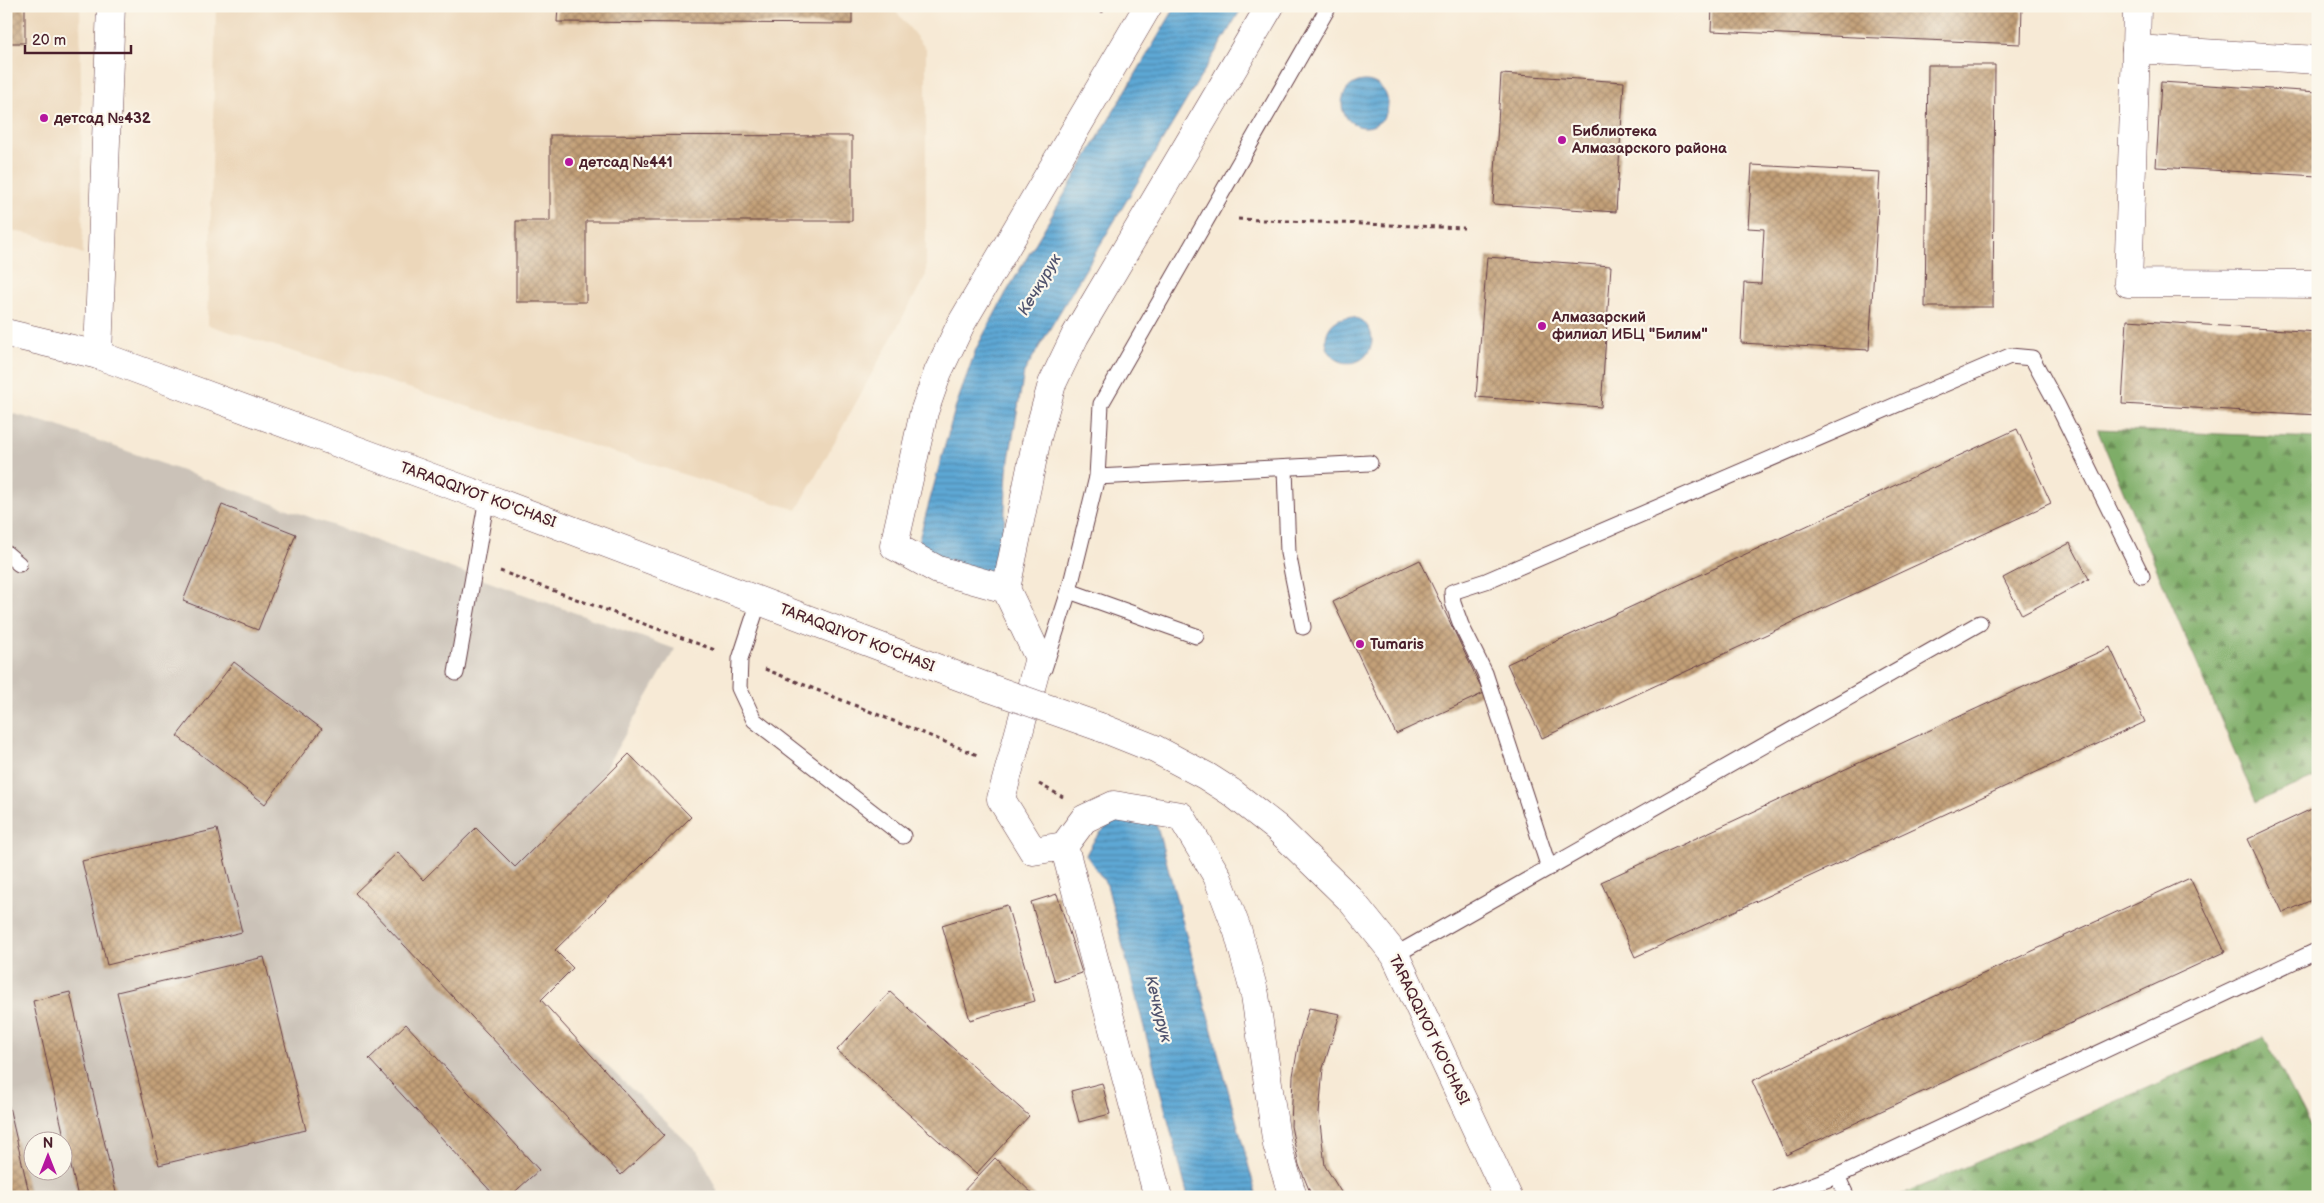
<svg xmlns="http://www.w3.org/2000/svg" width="2324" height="1203" font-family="'Balsamiq Sans',sans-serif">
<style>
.built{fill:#ecd7ba}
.industrial{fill:#cbc2b8;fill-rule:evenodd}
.forest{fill:url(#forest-firs);stroke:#646649}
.water{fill:url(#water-rules);stroke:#546380}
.building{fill:url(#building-cross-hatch)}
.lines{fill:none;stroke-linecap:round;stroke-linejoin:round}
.lane-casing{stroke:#643d45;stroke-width:17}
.street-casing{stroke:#643d45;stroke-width:29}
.path{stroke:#643d45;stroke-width:3;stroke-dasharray:4 4;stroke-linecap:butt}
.lane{stroke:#fff;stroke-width:15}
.street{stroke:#fff;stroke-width:28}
.street-bridge-casing{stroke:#643d45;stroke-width:29;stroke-linecap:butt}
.street-bridge{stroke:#fff;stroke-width:28}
.poi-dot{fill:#b5179e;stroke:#fbf7ec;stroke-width:2}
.labels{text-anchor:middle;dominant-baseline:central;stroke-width:4.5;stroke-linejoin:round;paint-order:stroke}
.poi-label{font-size:15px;font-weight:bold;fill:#4a1f2b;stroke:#fbf7ec;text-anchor:start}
.street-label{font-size:15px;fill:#4a1f2b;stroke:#fbf7ec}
.water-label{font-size:16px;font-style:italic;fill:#52556f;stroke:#fbf7ec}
</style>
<defs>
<pattern id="forest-firs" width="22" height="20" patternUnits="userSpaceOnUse" patternTransform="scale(1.25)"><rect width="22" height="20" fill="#7ead67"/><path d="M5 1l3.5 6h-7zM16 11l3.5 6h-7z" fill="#698c55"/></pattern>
<pattern id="water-rules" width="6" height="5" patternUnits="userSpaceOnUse" patternTransform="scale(1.25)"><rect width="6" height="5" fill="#5da7d4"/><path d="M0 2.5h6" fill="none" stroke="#4f87ac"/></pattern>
<pattern id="building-cross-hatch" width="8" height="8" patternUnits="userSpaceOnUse" patternTransform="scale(1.25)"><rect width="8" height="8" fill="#c3a078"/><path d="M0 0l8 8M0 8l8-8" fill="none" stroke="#a08263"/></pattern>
</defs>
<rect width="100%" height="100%" fill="#fbf7ec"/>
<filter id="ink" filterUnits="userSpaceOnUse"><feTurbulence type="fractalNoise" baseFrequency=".02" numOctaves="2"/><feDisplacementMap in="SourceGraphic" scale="10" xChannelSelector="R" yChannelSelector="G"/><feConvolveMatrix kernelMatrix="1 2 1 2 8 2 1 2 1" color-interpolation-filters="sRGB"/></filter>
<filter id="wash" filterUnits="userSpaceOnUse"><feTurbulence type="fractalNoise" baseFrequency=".0096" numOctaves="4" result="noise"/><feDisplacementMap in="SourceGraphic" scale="20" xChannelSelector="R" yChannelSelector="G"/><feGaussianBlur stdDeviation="1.12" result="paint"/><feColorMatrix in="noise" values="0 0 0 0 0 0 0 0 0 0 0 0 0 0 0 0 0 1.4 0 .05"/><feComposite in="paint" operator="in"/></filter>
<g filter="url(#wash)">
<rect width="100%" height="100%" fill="#f7ead6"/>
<!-- built -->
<g class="built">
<polygon points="6,6 80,6 83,254 35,235 6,230"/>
<polygon points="216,6 892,6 926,49 926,275 797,510 208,325"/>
</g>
<!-- industrial -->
<path class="industrial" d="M 6,412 L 55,425 L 675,649 L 494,959 L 700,1154 L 720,1197 L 6,1197 ZM 32,1140 L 62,1140 L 62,1170 L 32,1170 Z"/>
<!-- forest -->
<g class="forest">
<polygon points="2097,429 2318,438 2318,776 2256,802"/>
<polygon points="2264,1037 2318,1141 2318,1197 1896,1197"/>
</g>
<!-- water -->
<g class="water">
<polygon points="1176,6 1243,6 1024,372 1007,471 1002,566 985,578 974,582 918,543 955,409 976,349 1006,293"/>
<circle cx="1365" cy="104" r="23"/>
<circle cx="1349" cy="340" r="23"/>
<path d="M 1128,815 L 1156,823 L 1257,1197 L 1188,1197 L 1107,885 L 1086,855 C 1097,833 1105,825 1128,815 Z"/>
</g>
<g id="blocks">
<!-- building -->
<g class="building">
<rect x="6" y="6" width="19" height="37"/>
<polygon points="558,6 852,6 852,24 557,22"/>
<polygon points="1712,6 2022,6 2021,44 1711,31"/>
<polygon points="1928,65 1995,65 1993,307 1925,307"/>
<polygon points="1501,74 1624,82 1616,212 1493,204"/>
<polygon points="2161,82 2318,92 2318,176 2156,167"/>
<polygon points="550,135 852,136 852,221 586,221 586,302 516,302 516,221 550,221"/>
<polygon points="1752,165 1880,172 1869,350 1741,343 1744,283 1761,284 1764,229 1748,228"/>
<polygon points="1487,257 1611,266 1601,407 1476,397"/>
<polygon points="2127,320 2318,332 2318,415 2122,404"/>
<polygon points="2017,429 2051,503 1542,738 1507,664"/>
<polygon points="222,505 296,534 258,630 183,601"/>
<polygon points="2070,543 2089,579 2022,615 2003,578"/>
<polygon points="1420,560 1484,693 1396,734 1333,602"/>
<polygon points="2110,647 2145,722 1635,957 1601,882"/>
<polygon points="234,662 322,729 265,804 177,736"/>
<polygon points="629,754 691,817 555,950 573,968 541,1000 664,1135 621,1175 355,893 398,852 423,880 476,828 515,867"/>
<polygon points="2318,806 2318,897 2283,913 2248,839"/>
<polygon points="217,829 242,932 107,965 82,861"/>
<polygon points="2190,878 2225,952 1786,1155 1752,1081"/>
<polygon points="1057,894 1082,973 1055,982 1031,902"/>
<polygon points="1007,905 1035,1001 970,1020 942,925"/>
<polygon points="264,957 306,1130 159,1165 117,992"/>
<polygon points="70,992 117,1197 78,1197 33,1001"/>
<polygon points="890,992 1029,1116 976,1174 837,1050"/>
<polygon points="1309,1008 1340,1014 1323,1068 1319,1114 1325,1166 1344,1197 1312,1197 1299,1165 1295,1146 1291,1126 1293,1076 1299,1041"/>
<polygon points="406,1024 539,1170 509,1197 496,1197 369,1059"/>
<polygon points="1102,1083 1110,1114 1079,1122 1071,1091"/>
<polygon points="6,1098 7,1098 30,1197 6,1197"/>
<polygon points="995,1158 1036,1197 958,1197"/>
</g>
</g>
</g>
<g filter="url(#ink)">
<use href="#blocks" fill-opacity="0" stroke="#643d45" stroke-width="1"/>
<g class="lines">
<defs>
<g id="lane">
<polyline points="1285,468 1288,553 1303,627"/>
<polyline points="1097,477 1370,463"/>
<polyline points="6,553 19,564"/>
<polyline points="1069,591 1196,636"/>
<polyline points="759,601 740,659 739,688 754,720 903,836"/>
<polyline points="1044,669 1069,591 1097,477 1101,404 1329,6"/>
<polyline points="456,673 487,498"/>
<polyline points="1549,868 1485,673 1461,625 1453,603 1452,592 1486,581 2010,356 2032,358 2057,404 2142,576"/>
<polyline points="1395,955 1980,623"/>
<polyline points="1837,1176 1847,1197"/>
<polyline points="1779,1197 1837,1176 2318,950"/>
</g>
<g id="street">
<polyline points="1148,6 961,324 938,372 924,412 894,546 938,570 1006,589 1039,658 1001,799 1033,851 1064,846 1158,1197"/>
<polyline points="2136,49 2137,6"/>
<polyline points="2318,60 2136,49 2128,283 2318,284"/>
<polyline points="6,333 98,355 487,498 987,687"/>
<polyline points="98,355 111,6"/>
<polyline points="1006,589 1037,438 1052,384 1075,336 1270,6"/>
<polyline points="1100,727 1155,749 1206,776 1231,792 1277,828 1350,899 1395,955 1508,1197"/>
<polyline points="1064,846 1084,819 1114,805 1181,816 1217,876 1238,932 1255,995 1277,1145 1293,1197"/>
</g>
</defs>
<!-- lane casing -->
<use href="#lane" class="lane-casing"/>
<!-- street casing -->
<use href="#street" class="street-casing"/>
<!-- path -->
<g class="path">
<polyline points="1068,6 1107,12"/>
<polyline points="1238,219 1464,228"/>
<polyline points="500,571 715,650"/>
<polyline points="765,669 980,756"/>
<polyline points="1039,784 1063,797"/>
</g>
<!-- lane -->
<use href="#lane" class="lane"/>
<!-- street -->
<use href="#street" class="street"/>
<defs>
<polyline id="street-bridge" points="987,687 1100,727"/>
</defs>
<!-- street-bridge casing -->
<use href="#street-bridge" class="street-bridge-casing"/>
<!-- street-bridge -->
<use href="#street-bridge" class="street-bridge"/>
</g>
</g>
<!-- markers -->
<g class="poi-dot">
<circle cx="44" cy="118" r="5"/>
<circle cx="1562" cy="140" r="5"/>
<circle cx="569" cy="162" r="5"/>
<circle cx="1542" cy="326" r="5"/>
<circle cx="1360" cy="644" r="5"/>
</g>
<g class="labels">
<!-- poi labels -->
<g class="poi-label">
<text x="54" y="118">детсад №432</text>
<text x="1572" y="131">Библиотека<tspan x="1572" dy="17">Алмазарского района</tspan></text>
<text x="579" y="162">детсад №441</text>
<text x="1552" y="317">Алмазарский<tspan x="1552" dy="17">филиал ИБЦ "Билим"</tspan></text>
<text x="1370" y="644">Tumaris</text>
</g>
<!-- street labels -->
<g class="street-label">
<text transform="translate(478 495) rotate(20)">TARAQQIYOT KO'CHASI</text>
<text transform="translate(857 638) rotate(21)">TARAQQIYOT KO'CHASI</text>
<text transform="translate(1429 1030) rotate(64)">TARAQQIYOT KO'CHASI</text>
</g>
<!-- water labels -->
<g class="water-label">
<text transform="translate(1040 285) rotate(-59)">Кечкурук</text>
<text transform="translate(1158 1009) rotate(76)">Кечкурук</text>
</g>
</g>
<!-- margin -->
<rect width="2324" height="1203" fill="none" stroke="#fbf7ec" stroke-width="25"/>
<!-- north arrow -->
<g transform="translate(48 1156)"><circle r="24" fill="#fbf7ec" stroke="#b4a19f"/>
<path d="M0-4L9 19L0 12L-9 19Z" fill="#b5179e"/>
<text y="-8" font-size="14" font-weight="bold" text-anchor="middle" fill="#4a1f2b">N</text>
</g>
<!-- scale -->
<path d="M25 45v8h106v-8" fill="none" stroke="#4a1f2b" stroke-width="2.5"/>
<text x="32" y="45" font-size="15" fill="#4a1f2b" stroke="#fbf7ec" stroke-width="4" paint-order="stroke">20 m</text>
</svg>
